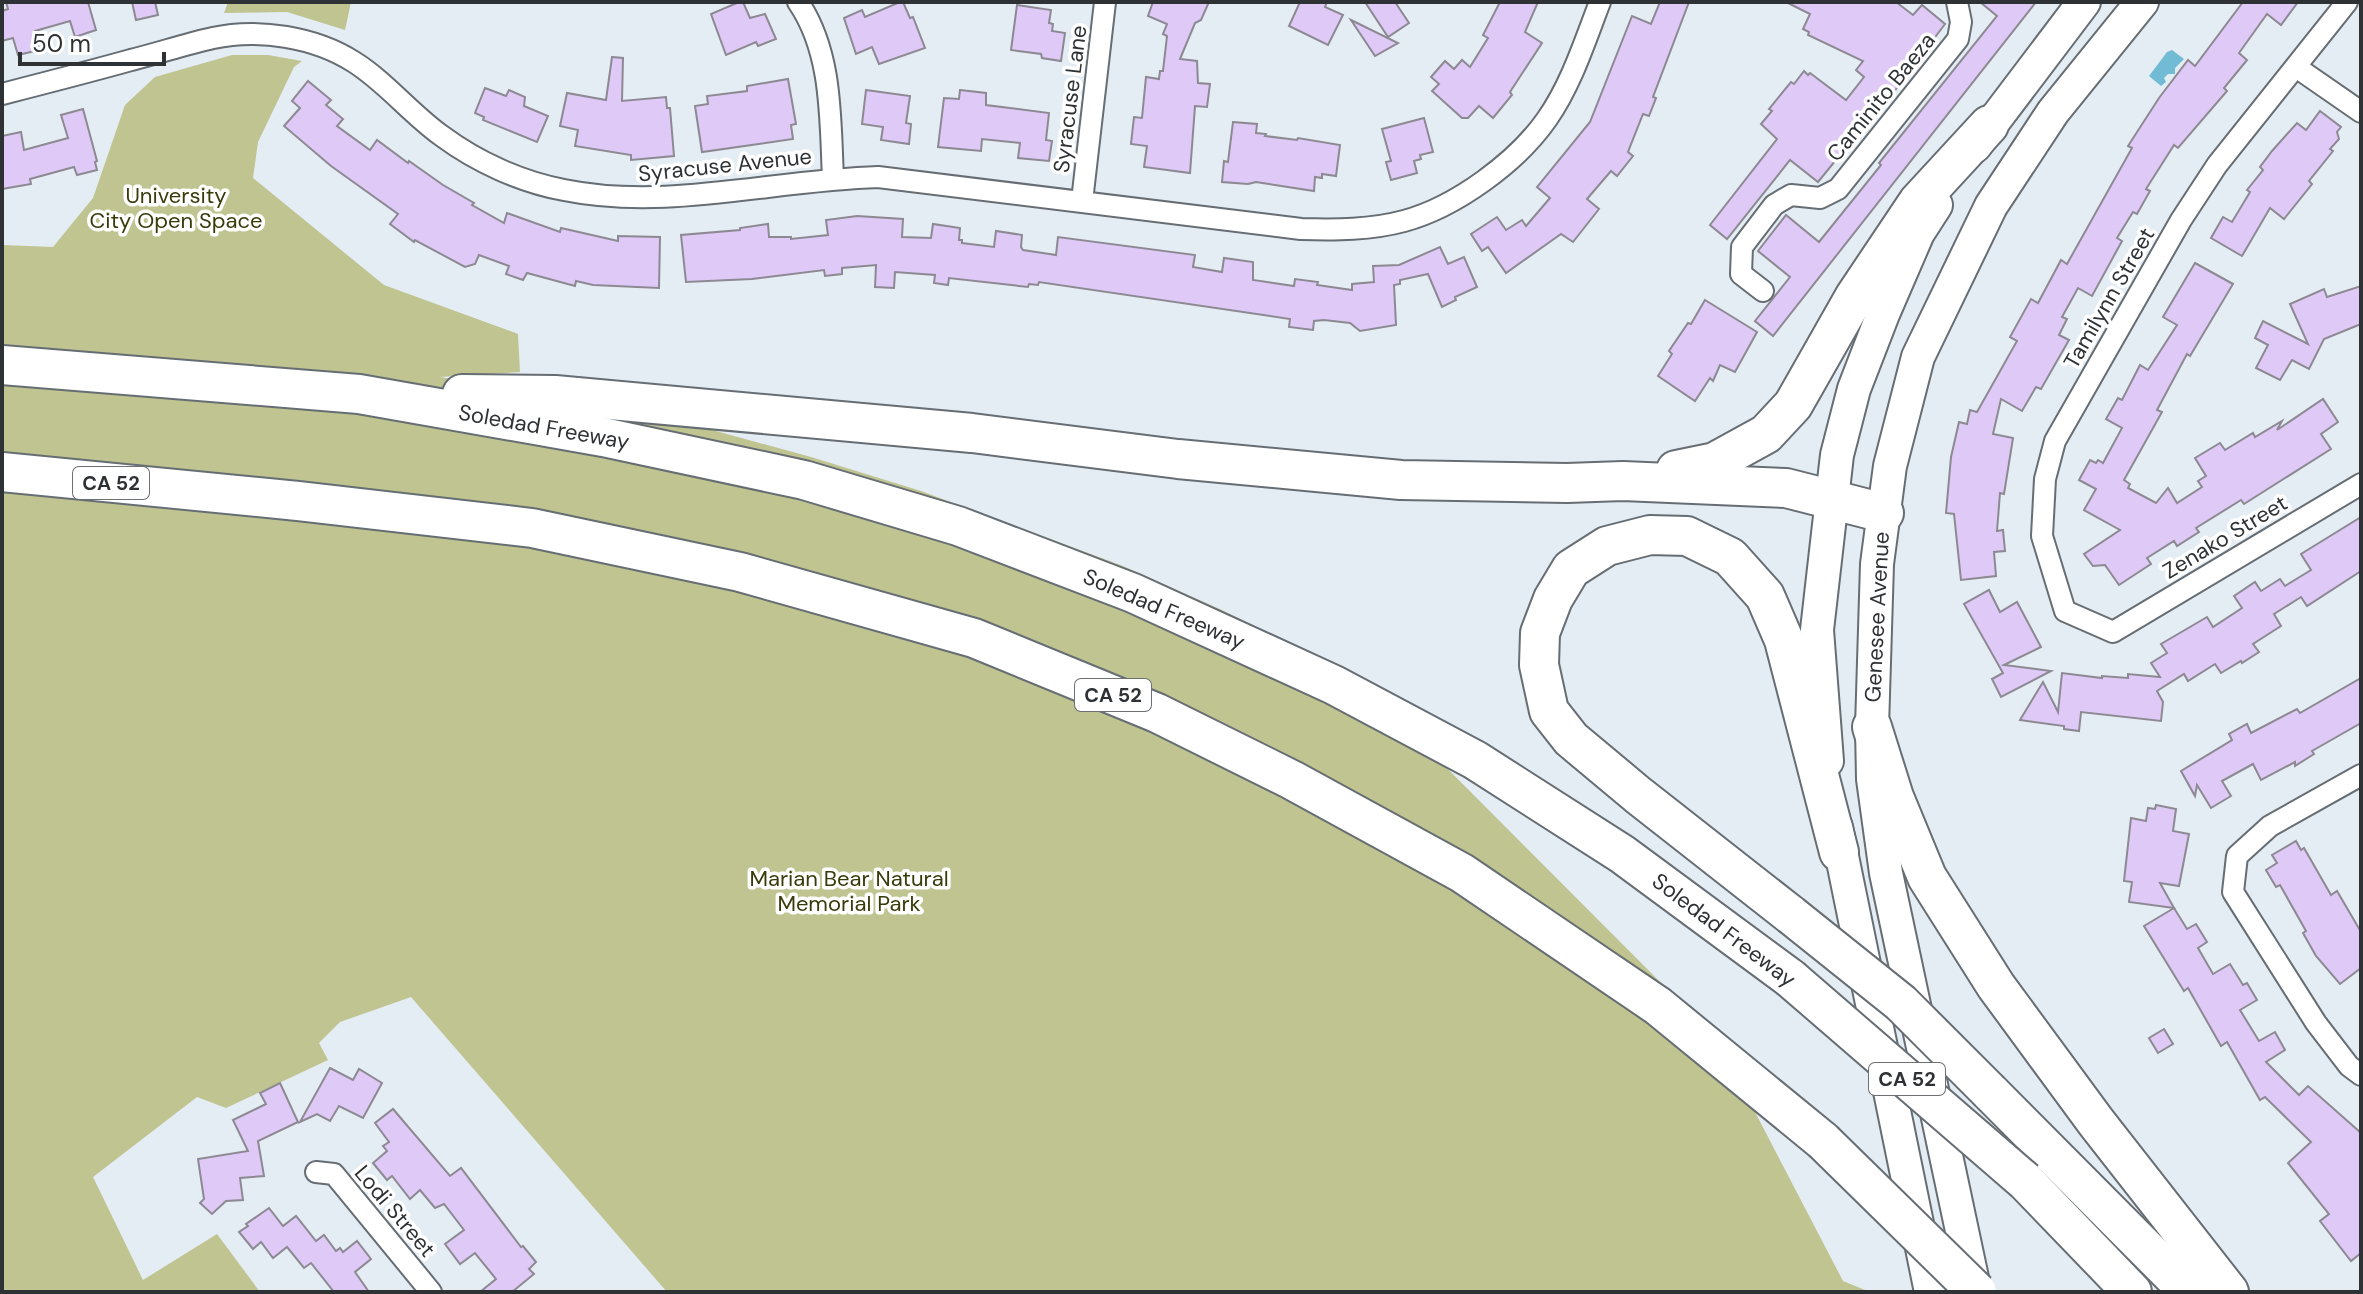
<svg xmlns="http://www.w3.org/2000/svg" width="2363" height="1294" font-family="'DM Sans',sans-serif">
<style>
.green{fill:#bfc490}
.water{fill:#72bbd5}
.building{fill:#dfcaf7;stroke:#8d8992;stroke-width:2}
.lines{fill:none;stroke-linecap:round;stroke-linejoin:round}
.minor-casing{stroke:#666d73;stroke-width:24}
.primary-casing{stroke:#666d73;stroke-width:36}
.motorway-casing{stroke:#666d73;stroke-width:42}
.minor{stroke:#fff;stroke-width:20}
.primary{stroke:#fff;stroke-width:32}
.motorway{stroke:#fff;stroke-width:38}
.motorway-bridge-casing{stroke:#666d73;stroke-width:42;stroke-linecap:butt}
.motorway-bridge{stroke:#fff;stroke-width:38}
.labels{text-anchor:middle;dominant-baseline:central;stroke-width:7;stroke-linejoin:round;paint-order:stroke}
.shield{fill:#fff;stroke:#6d7072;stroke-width:2}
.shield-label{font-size:20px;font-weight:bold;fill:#2f3235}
.street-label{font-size:22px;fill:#2f3235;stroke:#fff}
.park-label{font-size:22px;fill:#393b0b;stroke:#fff}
</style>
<rect width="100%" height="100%" fill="#e4ecf4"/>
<!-- green -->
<g class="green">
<polygon points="228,2 351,2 345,30 287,12 224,13"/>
<polygon points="232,55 268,55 302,61 294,67 258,142 253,178 384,285 518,334 520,372 440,377 597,404 705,428 811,457 921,491 1123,566 1224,611 1354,675 1717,1039 1843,1281 1870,1292 667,1292 411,997 340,1022 319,1043 328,1060 226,1108 197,1097 93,1177 143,1280 217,1234 260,1292 2,1292 2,245 53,247 93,198 125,105 155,77"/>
</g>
<!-- water -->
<polygon class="water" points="2172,50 2184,59 2175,68 2175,74 2168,74 2164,78 2166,82 2161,86 2149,76 2167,52"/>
<!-- building -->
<g class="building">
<polygon points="6,2 88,2 96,30 75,37 70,21 35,31 39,50 18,55 13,38 2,41 2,11 8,9"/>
<polygon points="132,2 155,2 158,15 136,20"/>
<polygon points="739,2 743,2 750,18 765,14 776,39 758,46 756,42 726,55 711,14"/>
<polygon points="900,2 903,2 910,18 913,17 925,48 879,64 872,47 856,54 844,18 862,10 865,17"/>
<polygon points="1153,2 1209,2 1201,20 1195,23 1180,59 1197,61 1198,83 1210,84 1207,107 1195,106 1190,173 1144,167 1147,146 1131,144 1134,117 1142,118 1146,77 1159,79 1160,71 1163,71 1167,36 1163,34 1167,24 1148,16"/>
<polygon points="1300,2 1327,2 1325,7 1343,15 1328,45 1289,26"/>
<polygon points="1365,2 1395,2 1409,23 1388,37"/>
<polygon points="1500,2 1538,2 1525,32 1542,43 1510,92 1512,95 1493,118 1479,106 1468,118 1462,118 1432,91 1439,84 1431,77 1445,61 1454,69 1462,60 1470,67 1488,38 1483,35"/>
<polygon points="1660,2 1689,2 1653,97 1656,98 1649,116 1643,114 1628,152 1633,156 1617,176 1611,171 1587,199 1599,209 1573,242 1561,234 1506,273 1488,247 1482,251 1471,234 1497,217 1506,230 1522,220 1526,226 1550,198 1537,187 1590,122 1632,16 1651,24"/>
<polygon points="1786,2 1896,2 1913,15 1922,5 1945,24 1890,97 1888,96 1818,182 1790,160 1727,239 1710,225 1777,139 1761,124 1772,111 1769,109 1791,82 1794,84 1804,71 1808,75 1810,73 1846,100 1864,77 1856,70 1863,61 1808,35 1809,32 1803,29 1810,14"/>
<polygon points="1980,2 2036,2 1773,336 1755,321 1790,277 1758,251 1786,215 1819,242 1881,165 1879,163 1997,16"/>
<polygon points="2243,2 2298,2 2281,25 2267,14 2239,53 2247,60 2224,88 2227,91 2178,148 2174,145 2146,189 2150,191 2137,214 2133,212 2117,238 2122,241 2092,296 2078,288 2062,317 2067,319 2059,335 2069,340 2041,389 2036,387 2022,411 2001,399 1993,434 2013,438 2004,494 2000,493 1997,531 2003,530 2005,551 1994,552 1996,576 1961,580 1954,514 1946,513 1951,457 1959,422 1967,424 1970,410 1977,412 2017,341 2010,337 2031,299 2038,303 2061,260 2067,264 2132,148 2128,146 2159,98 2188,60 2195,66"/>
<polygon points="1017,5 1051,10 1049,23 1053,24 1052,31 1065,33 1061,61 1042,58 1041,54 1011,50"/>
<polygon points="1351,20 1398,43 1375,56"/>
<polygon points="612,57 623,58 622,101 666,97 667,108 670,108 674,156 631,160 631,155 575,146 578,130 560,126 567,93 606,100"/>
<polygon points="788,79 796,124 791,125 793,139 702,152 695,106 708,104 707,96 747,91 747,86"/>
<polygon points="308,81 331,100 326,105 343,119 337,126 370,150 377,140 408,163 409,161 443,185 474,203 472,205 504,223 507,213 560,232 561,228 618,241 618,236 660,237 659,288 593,285 576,281 575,286 527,273 523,280 506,274 509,266 479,255 475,264 465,267 415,240 414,242 390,224 398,214 331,166 284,126 300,108 292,101"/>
<polygon points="485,88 506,96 509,90 525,97 524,106 548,116 537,142 483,120 484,117 475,113"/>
<polygon points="866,90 910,96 906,123 911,124 909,144 881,140 883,127 862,124"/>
<polygon points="960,90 986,93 986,105 1049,113 1046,140 1052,141 1049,161 1018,158 1020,143 982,139 981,151 938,147 944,98 959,99"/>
<polygon points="83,109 97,161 95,162 97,170 77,175 74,167 30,179 31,184 2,189 2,136 21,132 24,150 68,138 61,115"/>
<polygon points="2320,111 2341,127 2337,132 2339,139 2330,149 2333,151 2309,181 2312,184 2284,219 2270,208 2242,256 2211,238 2223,217 2232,222 2250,192 2247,190 2263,170 2260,167 2272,151 2297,123 2306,130"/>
<polygon points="1424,118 1433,152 1420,155 1421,159 1414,161 1417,173 1391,180 1386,162 1391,161 1382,129"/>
<polygon points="1233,122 1257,124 1256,133 1266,134 1265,136 1297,140 1298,138 1340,145 1336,176 1322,174 1322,178 1315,177 1314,191 1256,182 1248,184 1222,182 1224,161 1228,162"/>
<polygon points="857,216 903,219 902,237 931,238 933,224 960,228 959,240 962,240 962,243 994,247 996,231 1022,235 1021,247 1023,250 1056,255 1058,237 1195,255 1193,267 1222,272 1224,258 1253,262 1253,280 1294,286 1295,279 1318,282 1317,285 1352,290 1352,284 1374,282 1373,266 1399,265 1440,247 1448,264 1464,257 1477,287 1455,297 1456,300 1442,307 1428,274 1400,280 1400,284 1394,285 1396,325 1360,331 1350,323 1324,320 1314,321 1313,330 1289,327 1290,319 1039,282 1038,285 1029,284 1028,287 949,278 948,285 934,283 935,275 895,272 894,288 875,287 876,265 842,268 842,274 825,276 824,270 752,279 686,282 681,235 740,230 740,228 768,224 769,237 791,237 791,239 828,235 826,220"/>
<polygon points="2195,263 2233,284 2190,356 2187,354 2157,410 2162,412 2124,480 2130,484 2128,488 2156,503 2168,488 2177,503 2202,487 2198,481 2206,476 2195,458 2220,443 2225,450 2253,433 2255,437 2282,421 2277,430 2323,399 2338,422 2321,434 2331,449 2244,504 2241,500 2196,528 2199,532 2177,546 2174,541 2147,558 2151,564 2119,585 2105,565 2093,566 2084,554 2120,530 2084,510 2096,489 2079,480 2090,460 2096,463 2098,460 2103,463 2122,428 2106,419 2118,398 2122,400 2140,365 2148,370 2177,325 2163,317"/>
<polygon points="2361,286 2361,324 2324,339 2309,369 2292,360 2280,380 2256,368 2268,345 2255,338 2263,321 2308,344 2290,304 2324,289 2327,297"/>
<polygon points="1705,300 1757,332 1735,372 1720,365 1713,381 1710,378 1695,401 1658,376 1672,354 1669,351 1688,323 1691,324"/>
<polygon points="2361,517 2361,571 2307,606 2301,597 2274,614 2281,626 2253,644 2259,652 2242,663 2241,661 2221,673 2215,664 2188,681 2184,674 2157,691 2163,702 2161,721 2081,712 2079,731 2064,729 2064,726 2020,720 2043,682 2058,712 2062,673 2102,678 2102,676 2128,678 2128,674 2160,677 2151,663 2167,653 2161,644 2207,617 2213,627 2242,608 2234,596 2255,582 2261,591 2280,579 2285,586 2311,570 2301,554"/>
<polygon points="1989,590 2000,612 2017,602 2041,647 2004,665 2051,671 2001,697 1992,679 2003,673 1964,604"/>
<polygon points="2361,678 2361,723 2312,751 2314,754 2295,766 2295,762 2261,780 2253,764 2222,781 2231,796 2211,808 2197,785 2195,796 2181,771 2232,740 2229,734 2247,724 2251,733 2297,709 2300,713"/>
<polygon points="2156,805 2176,809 2173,831 2189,834 2179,886 2160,883 2174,908 2129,902 2132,882 2124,881 2131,818 2146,821 2148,808 2155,809"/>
<polygon points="2296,841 2301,850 2304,848 2331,895 2337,891 2361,932 2361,968 2340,984 2316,956 2303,933 2306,931 2280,885 2276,887 2266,870 2277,863 2272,855"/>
<polygon points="2174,908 2187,929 2196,924 2207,942 2198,948 2213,974 2230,964 2243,985 2247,983 2257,1000 2240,1010 2259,1041 2275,1032 2285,1050 2266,1062 2299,1095 2308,1086 2361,1133 2361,1253 2351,1261 2320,1221 2329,1214 2288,1163 2311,1142 2265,1097 2260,1100 2227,1042 2221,1046 2188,988 2184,991 2144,926"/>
<polygon points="2164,1029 2173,1044 2158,1053 2149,1038"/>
<polygon points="330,1068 353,1080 359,1069 382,1083 363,1118 339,1106 330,1121 317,1114 300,1122"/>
<polygon points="280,1083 298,1122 258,1141 264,1176 240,1178 243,1200 226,1201 212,1214 200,1203 204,1199 198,1159 248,1151 233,1120 266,1104 260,1093"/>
<polygon points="393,1109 450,1176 461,1168 521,1247 523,1246 536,1262 529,1269 534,1274 512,1292 480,1292 496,1279 475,1253 460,1264 445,1244 464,1230 444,1204 435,1208 420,1190 410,1199 392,1176 387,1180 373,1163 387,1151 383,1146 389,1142 375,1123"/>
<polygon points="269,1208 283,1226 296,1216 316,1241 324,1235 336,1251 340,1248 343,1252 357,1241 371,1259 355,1272 369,1292 334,1292 311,1263 304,1268 287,1247 273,1258 261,1242 253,1249 239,1232 248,1226 246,1224"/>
</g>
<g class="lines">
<defs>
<g id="minor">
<path d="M 798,2 C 833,53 830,120 833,178"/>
<polyline points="2347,2 2217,165 2181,220 2055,441 2045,479 2042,536 2065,611 2113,632 2361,484"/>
<polyline points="2296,67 2361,112"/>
<path d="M 2,94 C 45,83 88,72 131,60 C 159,53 186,44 213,38 C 258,28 315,37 354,62 C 386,82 411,114 442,136 C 477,162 521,182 564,190 C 667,211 773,180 878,177 L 1301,229 C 1335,230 1371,230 1404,221 C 1456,207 1517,162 1547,119 C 1571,85 1585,41 1600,2"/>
<polyline points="1082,201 1105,2"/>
<polyline points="1763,291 1741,274 1742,247 1774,205 1791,195 1820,198 1838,189 1958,39 1961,22 1957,2"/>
<polyline points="2361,775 2270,826 2237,856 2233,892 2316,1023 2349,1066 2361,1075"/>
<polyline points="316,1172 334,1174 431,1292"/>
</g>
<g id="primary">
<polyline points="1975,146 2084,2"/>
<polyline points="1827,761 1817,630 1837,455 1854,389 1883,314 1918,233 1936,205"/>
<polyline points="1836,827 1931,1292"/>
<polyline points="1975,1292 1886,873 1873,779 1872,727 1877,564 1890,466 1918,357 1991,206 2053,112 2142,2"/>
</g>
<g id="motorway">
<polyline points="2,365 359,394 603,437 804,480 958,526 1133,593 1334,685 1475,760 1622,854 1790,978"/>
<polyline points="462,394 555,395 972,433 1178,459 1401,480 1567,483 1623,481 1786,488 1884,513"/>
<polyline points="1676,470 1715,462 1766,434 1793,405 1855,296 1918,202 1989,125"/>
<polyline points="2,472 298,501 532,528 740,572 974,638 1157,713 1292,780 1462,873 1658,1006 1823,1141"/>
<polyline points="1872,727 1894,797 1927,877 1996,986 2096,1122 2229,1292"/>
<polyline points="1791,915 1638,795 1571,739 1549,711 1539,665 1540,633 1553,599 1571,569 1607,546 1650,535 1687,536 1730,557 1765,596 1784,640 1839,852"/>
<polyline points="1990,1092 2189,1292"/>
<polyline points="2025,1181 2132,1292"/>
</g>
</defs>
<!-- minor casing -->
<use href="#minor" class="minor-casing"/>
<!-- primary casing -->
<use href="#primary" class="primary-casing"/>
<!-- motorway casing -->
<use href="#motorway" class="motorway-casing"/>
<!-- minor -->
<use href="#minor" class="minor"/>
<!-- primary -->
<use href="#primary" class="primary"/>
<!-- motorway -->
<use href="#motorway" class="motorway"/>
<defs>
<g id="motorway-bridge">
<polyline points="1791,915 1901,1003 1990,1092"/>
<polyline points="1790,978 2025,1181"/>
<polyline points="1823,1141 1977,1292"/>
</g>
</defs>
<!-- motorway-bridge casing -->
<use href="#motorway-bridge" class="motorway-bridge-casing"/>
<!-- motorway-bridge -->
<use href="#motorway-bridge" class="motorway-bridge"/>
</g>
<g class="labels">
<!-- shield labels -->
<g class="shield">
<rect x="73" y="467" width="76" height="32" rx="6"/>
<rect x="1075" y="679" width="76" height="32" rx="6"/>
<rect x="1869" y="1063" width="76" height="32" rx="6"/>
</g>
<g class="shield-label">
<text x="111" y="483">CA 52</text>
<text x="1113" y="695">CA 52</text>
<text x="1907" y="1079">CA 52</text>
</g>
<!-- street labels -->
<g class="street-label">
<text transform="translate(1881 97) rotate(-51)">Caminito Baeza</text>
<text transform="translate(1070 99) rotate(-83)">Syracuse Lane</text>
<text transform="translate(725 165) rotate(-6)">Syracuse Avenue</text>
<text transform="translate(2109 298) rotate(-60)">Tamilynn Street</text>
<text transform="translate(544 427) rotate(10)">Soledad Freeway</text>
<text transform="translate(2225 537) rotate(-31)">Zenako Street</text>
<text transform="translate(1164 609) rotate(23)">Soledad Freeway</text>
<text transform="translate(1877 617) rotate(-87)">Genesee Avenue</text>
<text transform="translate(1724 930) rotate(37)">Soledad Freeway</text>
<text transform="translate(395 1211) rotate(50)">Lodi Street</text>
</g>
<!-- park labels -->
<g class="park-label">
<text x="176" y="195">University<tspan x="176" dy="25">City Open Space</tspan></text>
<text x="849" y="878">Marian Bear Natural<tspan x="849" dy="25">Memorial Park</tspan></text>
</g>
</g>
<!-- border -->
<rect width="2363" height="1294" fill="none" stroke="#2f3235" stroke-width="8"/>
<!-- scale -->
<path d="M20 52v12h144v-12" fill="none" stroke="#2f3235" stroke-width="4"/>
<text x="32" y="52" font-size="24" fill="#2f3235" stroke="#ffffff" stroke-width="6" paint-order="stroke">50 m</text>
</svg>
